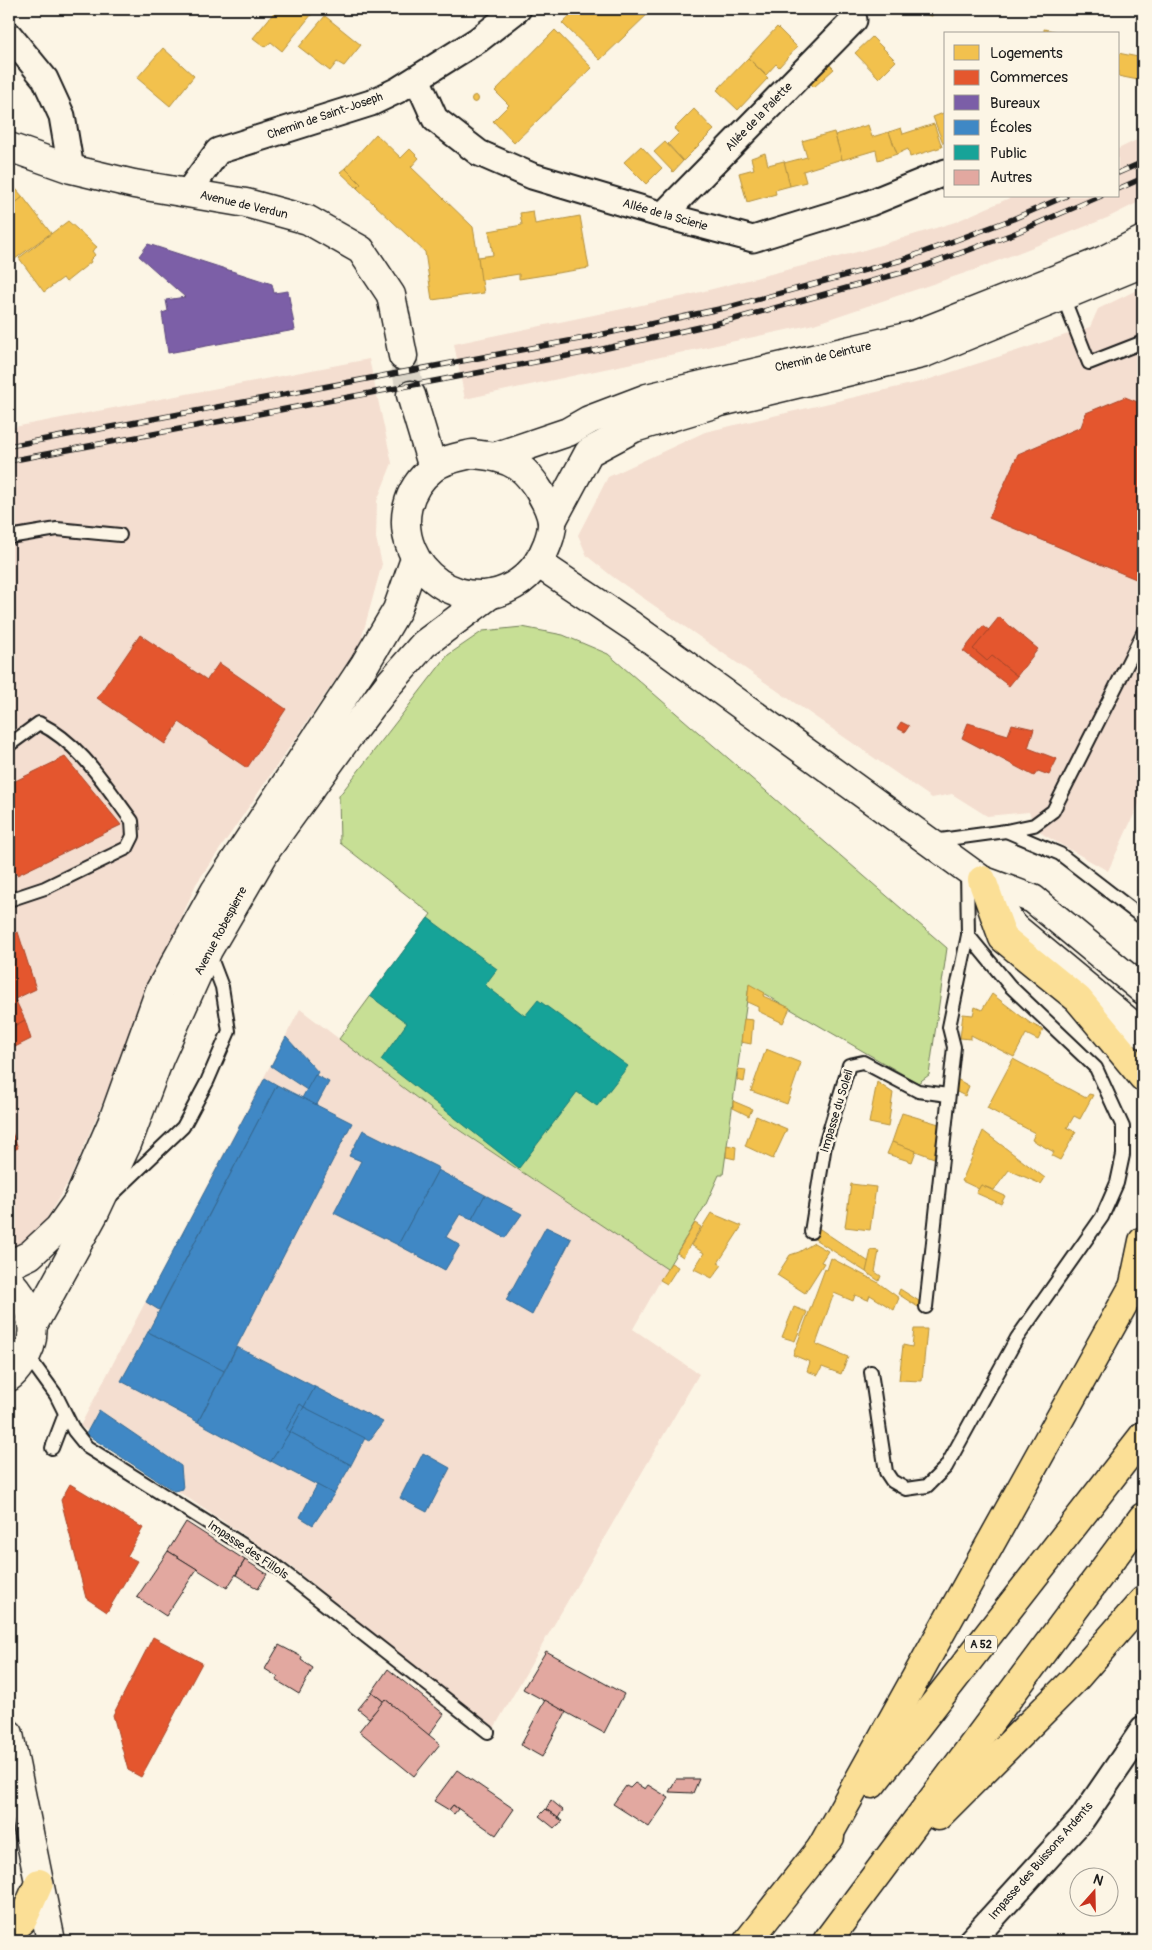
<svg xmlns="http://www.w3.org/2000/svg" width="1152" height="1950" font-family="Pangolin,sans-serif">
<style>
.built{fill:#f4ded0}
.green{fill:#c7df95;stroke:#727e58}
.homes{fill:#f2c14e;stroke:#b2903f}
.shops{fill:#e4572e;stroke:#a84529}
.offices{fill:#7b5ea7;stroke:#5e4a7d}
.schools{fill:#3f88c5;stroke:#346892}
.public{fill:#17a398;stroke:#187a73}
.building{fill:#e2a8a0;stroke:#1c1c1c}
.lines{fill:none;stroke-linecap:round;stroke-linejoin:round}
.secondary-tunnel{stroke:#dad4c7;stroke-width:28;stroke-dasharray:28 14;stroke-linecap:butt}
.service-casing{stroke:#1c1c1c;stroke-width:16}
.minor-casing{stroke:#1c1c1c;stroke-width:29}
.secondary-casing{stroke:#1c1c1c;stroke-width:31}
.motorway-casing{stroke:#1c1c1c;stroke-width:31}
.service{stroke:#fcf5e5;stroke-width:12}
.minor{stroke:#fcf5e5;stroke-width:25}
.secondary{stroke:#fcf5e5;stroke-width:28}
.motorway{stroke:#fbdf96;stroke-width:28}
.rail-casing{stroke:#1c1c1c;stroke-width:5.5}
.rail{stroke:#fcf5e5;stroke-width:4;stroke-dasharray:11;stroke-linecap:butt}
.labels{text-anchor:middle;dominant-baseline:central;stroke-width:5;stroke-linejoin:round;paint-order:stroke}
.shield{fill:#fcf5e5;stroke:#5f5d58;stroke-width:1}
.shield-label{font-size:11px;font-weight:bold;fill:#1c1c1c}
.street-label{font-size:12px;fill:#1c1c1c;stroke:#fcf5e5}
</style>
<rect width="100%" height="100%" fill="#fcf5e5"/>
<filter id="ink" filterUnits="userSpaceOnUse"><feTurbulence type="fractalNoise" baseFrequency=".02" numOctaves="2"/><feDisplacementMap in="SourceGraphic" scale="10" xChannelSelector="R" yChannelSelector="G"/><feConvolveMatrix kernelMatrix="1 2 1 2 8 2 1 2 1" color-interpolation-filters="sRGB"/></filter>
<g filter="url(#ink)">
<!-- built -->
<g class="built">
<polygon points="1143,137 1143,200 1107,218 974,270 814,324 465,399 454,344 685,296 861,251 955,222 1014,196 1118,196 1118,149"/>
<polygon points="1143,287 1143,795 1108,871 1044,835 1034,825 1029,812 987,816 952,794 932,798 613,577 587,556 578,535 608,477 705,432 924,381 1090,327 1098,309"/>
<polygon points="369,359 392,463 377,501 376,538 382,564 360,644 196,884 70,1179 40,1230 9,1253 9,428"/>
<polygon points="300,1009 458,1130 667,1269 633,1329 699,1374 493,1730 290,1566 80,1426"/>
</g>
<!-- green -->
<polygon class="green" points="522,627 563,635 608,654 947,948 929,1075 918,1083 749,985 723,1175 719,1175 706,1204 667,1269 459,1130 339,1039 431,914 340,843 339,796 448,655 483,631"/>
<!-- homes -->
<g class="homes">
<polygon points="277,9 316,9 282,51 271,42 265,47 253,38"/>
<polygon points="577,9 653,9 600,60 562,23"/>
<polygon points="907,9 934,9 932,16"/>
<polygon points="325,16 361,45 344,66 337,62 330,71 299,47"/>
<polygon points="777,27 797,47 779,67 776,64 766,75 748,58"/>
<polygon points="1044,29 1069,34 1044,34"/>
<polygon points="555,30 592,68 514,143 493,121 509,105 495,91"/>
<polygon points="872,37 896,61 879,78 855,53"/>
<polygon points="163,48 194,76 170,106 137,78"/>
<polygon points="1118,53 1143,58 1143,81 1118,76"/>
<polygon points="748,58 768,78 738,110 717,90"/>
<polygon points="825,60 834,69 814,87 806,79"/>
<circle cx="475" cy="99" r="3.5"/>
<polygon points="694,109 714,130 683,161 668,144 679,133 674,129"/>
<polygon points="946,112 946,142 943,143 933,117"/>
<polygon points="934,124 942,147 910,157 908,149 897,154 889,132 901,128 903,134"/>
<polygon points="868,125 872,137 889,132 897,154 878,160 876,150 842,160 835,135"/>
<polygon points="834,132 842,159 803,171 806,182 790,186 784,163 807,157 802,141"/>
<polygon points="376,134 401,158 410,149 419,158 411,167 473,227 484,293 432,300 425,252 357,188 361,184 345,168"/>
<polygon points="665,142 683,161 673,172 654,152"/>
<polygon points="641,146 662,168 646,184 624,162"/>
<polygon points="765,153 768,165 784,161 790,186 775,190 776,194 747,202 739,173 754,169 751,158"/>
<polygon points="345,168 361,184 357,188 340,172"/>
<polygon points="9,181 23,197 9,208"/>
<polygon points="23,197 51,233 15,259 9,250 9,208"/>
<polygon points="533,211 535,224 580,216 589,268 519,279 519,274 481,280 478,257 493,255 489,231 522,225 520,213"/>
<polygon points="68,221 97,247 92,251 95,255 90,260 91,262 66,282 63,278 44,292 19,258"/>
<polygon points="749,984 765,993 763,996 790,1008 783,1023 758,1011 758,1007 747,1002"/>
<polygon points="992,994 1030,1023 1043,1030 1038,1040 1026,1034 1014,1057 971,1035 971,1039 960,1038 963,1014 973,1015 975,1007 982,1010"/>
<polygon points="744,1019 753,1020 751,1044 741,1042"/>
<polygon points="766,1049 801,1063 787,1104 751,1091"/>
<polygon points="1013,1059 1086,1098 1089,1094 1093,1095 1080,1119 1074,1116 1067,1128 1076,1132 1060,1160 1052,1156 1054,1152 1032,1140 1035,1133 987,1108"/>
<polygon points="738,1069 746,1070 744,1082 737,1080"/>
<polygon points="955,1078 969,1086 965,1096 953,1090"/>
<polygon points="877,1082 893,1093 888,1127 869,1123"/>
<polygon points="733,1101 752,1109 749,1116 733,1108"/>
<polygon points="902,1113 939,1124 934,1158 892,1142"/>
<polygon points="756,1116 787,1129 773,1159 745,1146"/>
<polygon points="983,1131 1045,1178 1041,1184 1009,1170 994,1190 981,1185 979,1189 962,1181"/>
<polygon points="892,1142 916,1151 912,1162 887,1154"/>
<polygon points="727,1145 736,1147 735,1159 726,1157"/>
<polygon points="851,1184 876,1187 870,1230 845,1227"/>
<polygon points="981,1185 1005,1196 1001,1204 976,1193"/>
<polygon points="711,1213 742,1226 718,1263 722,1265 712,1278 694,1269 704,1253 691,1245"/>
<polygon points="695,1223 701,1227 683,1257 677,1253"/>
<polygon points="817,1227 869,1262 866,1272 813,1238"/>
<polygon points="814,1243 828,1251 821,1262 824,1263 805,1293 777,1275 790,1255 799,1252"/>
<polygon points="871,1250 879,1251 875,1272 881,1276 879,1281 866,1272"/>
<polygon points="831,1258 877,1282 899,1298 894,1310 870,1295 868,1300 855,1295 853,1301 834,1293 816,1344 848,1357 841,1374 822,1367 818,1375 807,1371 810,1362 793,1355 825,1269 827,1270"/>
<polygon points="671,1263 678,1267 667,1284 660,1280"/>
<polygon points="900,1289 919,1301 918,1307 898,1294"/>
<polygon points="794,1307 807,1312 795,1341 782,1337"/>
<polygon points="914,1329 927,1329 922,1381 899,1380 903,1345 912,1347"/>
</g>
<!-- shops -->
<g class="shops">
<polygon points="1125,397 1140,403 1143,402 1143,582 989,518 1018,454 1081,427 1086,413"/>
<polygon points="999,617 1038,649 1017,676 992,656 987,661 973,649"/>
<polygon points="983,626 989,630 973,649 987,661 992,656 1017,676 1009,686 963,651"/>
<polygon points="140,635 207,680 219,663 286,709 247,768 179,722 165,744 97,698"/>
<polygon points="901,722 909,726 905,732 897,728"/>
<polygon points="968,723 1008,735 1012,724 1034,729 1028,748 1057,759 1049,775 1038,771 1034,776 962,738"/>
<polygon points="65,757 121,825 17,875 9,865 9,784"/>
<polygon points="18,932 36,989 15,999 25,1020 9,1029 9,937"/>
<polygon points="25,1020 31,1039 15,1047 9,1029"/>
<polygon points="9,1125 18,1148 9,1152"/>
<polygon points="70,1484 143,1528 127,1556 137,1561 107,1612 86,1598 61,1500"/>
<polygon points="153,1637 202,1663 141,1777 128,1770 113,1715"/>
</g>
<!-- offices -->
<polygon class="offices" points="148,244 272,284 274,293 288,291 295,330 168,353 162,313 168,311 166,300 185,297 139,256"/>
<!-- schools -->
<g class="schools">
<polygon points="286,1037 318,1072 307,1090 271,1066"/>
<polygon points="315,1075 329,1082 316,1106 302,1098"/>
<polygon points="265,1078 277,1085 159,1310 146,1302"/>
<polygon points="277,1085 352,1123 224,1371 148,1332"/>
<polygon points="363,1130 439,1168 398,1245 334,1213 361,1161 349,1156"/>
<polygon points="438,1170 485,1195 472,1219 460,1214 446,1237 460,1245 445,1270 398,1245"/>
<polygon points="485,1195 522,1214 505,1238 472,1219"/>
<polygon points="546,1227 571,1239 532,1315 506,1300"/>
<polygon points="148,1332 224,1371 198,1422 121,1381"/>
<polygon points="237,1347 315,1387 304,1407 300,1404 286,1430 290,1432 271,1462 198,1422"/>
<polygon points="315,1387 383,1422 369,1441 304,1407"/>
<polygon points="300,1404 304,1407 290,1432 286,1430"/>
<polygon points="304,1407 365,1438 351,1465 290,1432"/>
<polygon points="99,1410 181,1466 183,1489 174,1491 86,1434"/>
<polygon points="290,1432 351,1465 334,1494 271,1461"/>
<polygon points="423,1453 450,1468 427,1512 400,1498"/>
<polygon points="317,1485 334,1494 313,1525 300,1517"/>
</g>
<!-- public -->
<polygon class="public" points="428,918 497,969 485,985 525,1016 538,1000 628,1066 597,1106 577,1092 519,1168 381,1060 407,1023 370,996"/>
<!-- building -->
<g class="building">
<polygon points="186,1522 245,1560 227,1588 168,1551"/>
<polygon points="168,1551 197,1569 166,1616 137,1597"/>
<polygon points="245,1560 267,1574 258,1589 236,1575"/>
<polygon points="279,1645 302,1657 301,1660 313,1668 299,1694 276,1680 278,1677 265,1669"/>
<polygon points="546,1651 624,1694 604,1733 523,1689"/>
<polygon points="388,1669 444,1714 428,1736 385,1699 384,1702 372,1692"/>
<polygon points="372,1692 384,1702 369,1718 358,1709"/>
<polygon points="385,1699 440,1744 414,1776 359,1731"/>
<polygon points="545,1700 566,1712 542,1757 521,1745"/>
<polygon points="457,1770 514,1809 496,1835 453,1805 449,1810 434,1801"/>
<polygon points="676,1779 699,1779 693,1793 669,1792"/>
<polygon points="635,1783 645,1789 648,1785 669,1798 649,1827 613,1804 626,1786 630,1788"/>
<polygon points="551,1800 563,1810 558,1818 546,1809"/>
<polygon points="453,1805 458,1809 454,1814 449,1810"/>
<polygon points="546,1809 558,1818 563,1821 554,1828 539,1816"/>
</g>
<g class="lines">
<!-- secondary-tunnel -->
<polyline class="secondary-tunnel" points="403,356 411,395"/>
<defs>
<g id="service">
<polyline points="1063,297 1089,363 1143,342"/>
<polyline points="9,537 57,529 120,535"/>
<path d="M 9,745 L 39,723 C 81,744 105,785 132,821 L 133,836 L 127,848 L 45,888 L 9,900"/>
<polyline points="1006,831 1060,854 1143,918"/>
<polyline points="933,841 1006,831 1034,825 1053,811 1143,633"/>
<polyline points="111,1196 183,1127 207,1082 229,1031 222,987 209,953"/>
<polyline points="811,1232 825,1145 849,1065 863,1062 918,1091 948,1095"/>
<polyline points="926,1307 954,1047 949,1027 968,935 967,871"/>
<polyline points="27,1355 56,1395 74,1431 87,1447 272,1563 488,1732"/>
<polyline points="871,1372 886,1472 892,1481 906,1489 927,1486 946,1467 1017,1338 1102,1217 1117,1183 1123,1155 1123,1127 1096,1068 1010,986 968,935"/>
<polyline points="52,1448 65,1414"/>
</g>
<g id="minor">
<polyline points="9,35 45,79 62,116 71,169"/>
<polyline points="417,79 435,119 479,153 532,176 663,215 753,239 870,203 946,172"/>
<polyline points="188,192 218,151 371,103 398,90 478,40 518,9"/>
<polyline points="663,215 854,20"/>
<polyline points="971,1941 1082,1819 1143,1730"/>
</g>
<g id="secondary">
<polyline points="9,147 71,169 134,184 246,203 308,220 361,250 391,295 403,356"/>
<polyline points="411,395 433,468"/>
<path d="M 472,454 C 489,456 504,457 519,467 C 533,477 549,504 552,521 C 553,534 544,554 537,564 C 525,581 505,594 483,595 C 415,598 377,512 433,468 C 444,459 459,457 472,454 Z"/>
<polyline points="497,456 568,432 589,420 647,398 915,335 1102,261 1143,240"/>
<polyline points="552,521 589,452 634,428 717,403 922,354 1143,263"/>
<polyline points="538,563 632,626 982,880 1033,899 1143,990"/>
<polyline points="993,895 1013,926 1143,1034"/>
<polyline points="9,1265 30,1255 59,1228 78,1201 112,1123 160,990 215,891 365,664 397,610 415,559"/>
<path d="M 9,1281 C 31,1303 42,1334 22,1362 C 18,1368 15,1373 9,1377"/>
<polyline points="33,1325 95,1212 127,1144 159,1059 208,950 267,849 348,737 388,685 424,644 491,594"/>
<polyline points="9,1734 51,1941"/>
</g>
<g id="motorway">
<polyline points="982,880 1003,938 1078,999 1143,1077"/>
<polyline points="1134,1284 1143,1241"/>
<polyline points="872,1784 1143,1436"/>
<polyline points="938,1816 1075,1679 1143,1601"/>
<polyline points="819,1852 1143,1269"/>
<polyline points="9,1931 23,1919 39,1883"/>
<polyline points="748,1941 830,1837"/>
<polyline points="827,1941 1143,1517"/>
</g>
</defs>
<!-- service casing -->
<use href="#service" class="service-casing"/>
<!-- minor casing -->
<use href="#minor" class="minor-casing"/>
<!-- secondary casing -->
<use href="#secondary" class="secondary-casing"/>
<!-- motorway casing -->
<use href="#motorway" class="motorway-casing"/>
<!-- service -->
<use href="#service" class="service"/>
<!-- minor -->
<use href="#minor" class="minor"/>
<!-- secondary -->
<use href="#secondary" class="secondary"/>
<!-- motorway -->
<use href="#motorway" class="motorway"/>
<defs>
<g id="rail">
<polyline points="1118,173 1143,162"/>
<polyline points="1118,189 1143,178"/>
<polyline points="9,446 590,337 733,306 902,260 1013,219 1066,196"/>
<polyline points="9,461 594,351 731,320 919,268 1013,234 1101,196"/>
</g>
</defs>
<!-- rail casing -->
<use href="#rail" class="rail-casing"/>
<!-- rail -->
<use href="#rail" class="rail"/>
</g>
</g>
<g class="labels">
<!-- shield labels -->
<rect class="shield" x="965" y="1635.5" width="32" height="17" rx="4"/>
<g class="shield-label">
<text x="981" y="1644">A 52</text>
</g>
<!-- street labels -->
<g class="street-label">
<text transform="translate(325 116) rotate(-19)">Chemin de Saint-Joseph</text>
<text transform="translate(759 117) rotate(-46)">Allée de la Palette</text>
<text transform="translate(244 205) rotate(13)">Avenue de Verdun</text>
<text transform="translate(665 215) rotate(16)">Allée de la Scierie</text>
<text transform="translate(823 357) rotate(-13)">Chemin de Ceinture</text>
<text transform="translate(221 931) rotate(-62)">Avenue Robespierre</text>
<text transform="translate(837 1111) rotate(-73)">Impasse du Soleil</text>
<text transform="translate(248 1550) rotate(34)">Impasse des Fillols</text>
<text transform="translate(1041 1861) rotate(-49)">Impasse des Buissons Ardents</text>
</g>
</g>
<!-- margin -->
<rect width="1152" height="1950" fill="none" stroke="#fcf5e5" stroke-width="30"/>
<rect x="15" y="15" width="1122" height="1920" fill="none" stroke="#1c1c1c" stroke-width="2" filter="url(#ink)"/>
<!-- legend -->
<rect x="944" y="32" width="175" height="165" fill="#fcf5e5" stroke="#a29e95"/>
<rect x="954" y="45" width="25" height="15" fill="#f2c14e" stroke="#a29e95"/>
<text x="990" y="58" font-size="15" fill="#1c1c1c">Logements</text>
<rect x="954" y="70" width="25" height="15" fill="#e4572e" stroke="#a29e95"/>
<text x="990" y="82" font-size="15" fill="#1c1c1c">Commerces</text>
<rect x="954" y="95" width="25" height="15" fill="#7b5ea7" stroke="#a29e95"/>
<text x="990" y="108" font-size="15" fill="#1c1c1c">Bureaux</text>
<rect x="954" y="120" width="25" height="15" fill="#3f88c5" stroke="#a29e95"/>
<text x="990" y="132" font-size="15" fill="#1c1c1c">Écoles</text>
<rect x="954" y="145" width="25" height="15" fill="#17a398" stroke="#a29e95"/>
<text x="990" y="158" font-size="15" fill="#1c1c1c">Public</text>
<rect x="954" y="170" width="25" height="15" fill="#e2a8a0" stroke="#a29e95"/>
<text x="990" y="182" font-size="15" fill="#1c1c1c">Autres</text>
<!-- north arrow -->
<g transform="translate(1094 1892) rotate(20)"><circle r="24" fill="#fcf5e5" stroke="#a29e95"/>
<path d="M0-4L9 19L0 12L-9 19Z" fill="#c8321e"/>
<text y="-8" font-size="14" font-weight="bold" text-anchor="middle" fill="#1c1c1c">N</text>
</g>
</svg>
